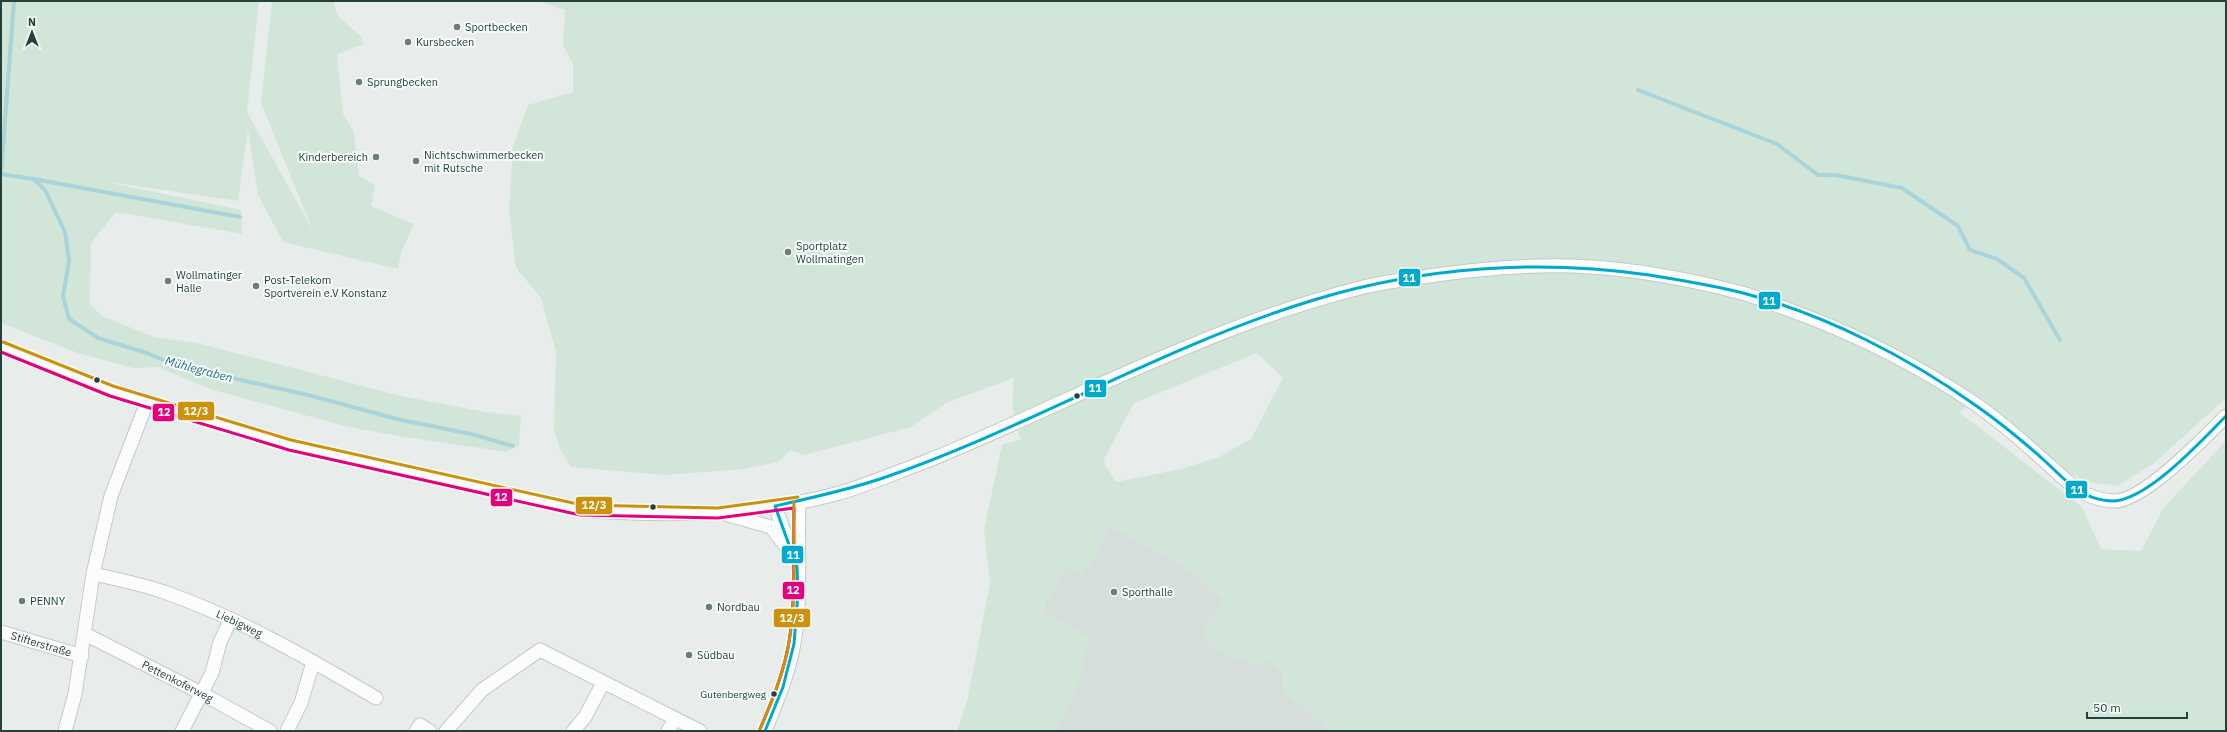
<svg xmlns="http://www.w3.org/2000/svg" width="2227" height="732" font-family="'IBM Plex Sans',sans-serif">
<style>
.built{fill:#d6dedb}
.green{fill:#d1e6d8;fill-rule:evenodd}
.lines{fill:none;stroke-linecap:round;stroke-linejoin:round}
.stream{stroke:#a9d4db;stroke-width:4}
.minor-casing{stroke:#c5cac8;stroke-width:15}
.minor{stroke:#fcfcfc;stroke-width:13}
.bus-1-casing{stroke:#f7fbf9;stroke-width:6}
.bus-2-casing{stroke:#f7fbf9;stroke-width:6}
.bus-3-casing{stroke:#f7fbf9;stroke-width:6}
.bus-1{stroke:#00a9ce;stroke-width:3}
.bus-2{stroke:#e5007d;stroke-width:3}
.bus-3{stroke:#cd920c;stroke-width:3}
.poi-dot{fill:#697e78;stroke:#f7fbf9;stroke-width:1.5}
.bus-dot{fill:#24423a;stroke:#f7fbf9;stroke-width:1.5}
.labels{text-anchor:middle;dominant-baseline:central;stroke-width:4;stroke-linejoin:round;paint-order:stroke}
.bus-label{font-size:10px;fill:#24423a;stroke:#f7fbf9;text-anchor:end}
.poi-label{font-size:11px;fill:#24423a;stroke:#f7fbf9;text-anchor:start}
.street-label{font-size:11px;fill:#24423a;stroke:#f7fbf9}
.water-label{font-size:12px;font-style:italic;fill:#1c6f80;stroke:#f7fbf9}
.line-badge{stroke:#f7fbf9;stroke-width:1.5}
.badge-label{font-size:11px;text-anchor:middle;font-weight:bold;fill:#fff}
</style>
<rect width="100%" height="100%" fill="#e8edeb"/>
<!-- built -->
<polygon class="built" points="1111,526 1191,571 1225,601 1204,628 1268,660 1283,674 1284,692 1304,707 1328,729 1327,731 1056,731 1058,727 1041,610 1066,566 1083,575"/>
<!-- green -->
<g class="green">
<polygon points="1,1 259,1 247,112 313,231 261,103 272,1 333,1 338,16 361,36 364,44 337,54 343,114 354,132 359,176 375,185 371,206 414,224 401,253 398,269 283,242 258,195 248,129 238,201 102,181 241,210 242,234 116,212 91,243 90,304 102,316 154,337 197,343 401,396 486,412 521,416 519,445 507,452 404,437 348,427 210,389 158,367 133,368 78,353 1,323"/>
<path d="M 539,1 L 2226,1 L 2226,398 L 2153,464 L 2117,486 L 2095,483 L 2071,475 L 1982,399 L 1959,412 L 2082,507 L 2101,549 L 2141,551 L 2164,507 L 2226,441 L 2226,731 L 1327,731 L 1328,729 L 1304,707 L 1284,692 L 1283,674 L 1268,660 L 1257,665 L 1226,656 L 1207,643 L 1204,628 L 1225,601 L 1191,571 L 1111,526 L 1083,575 L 1066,566 L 1041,609 L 1090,638 L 1073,700 L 1056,731 L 957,731 L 967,701 L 990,584 L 984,529 L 1002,445 L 1021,439 C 1012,418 1011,400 1014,378 L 948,402 L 911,427 L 804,455 L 790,450 L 778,462 L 743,469 L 666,475 L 571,467 L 560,449 L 554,430 L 556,352 L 541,298 L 516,268 L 509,210 L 513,146 L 528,105 L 573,92 L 573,64 L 563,45 L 565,10 ZM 1257,353 L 1283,378 L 1251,439 L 1219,457 L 1181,469 L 1116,482 L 1103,461 L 1134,403 Z"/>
</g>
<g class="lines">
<!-- stream -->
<g class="stream">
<polyline points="1638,90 1777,144 1818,175 1836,175 1902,188 1958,226 1970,250 1997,259 2024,278 2060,340"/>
<polyline points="1,174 34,179 45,190 65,232 69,261 63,296 69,319 98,338 147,353 175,365 312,396 397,419 471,434 513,446"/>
<polyline points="1,174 14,1"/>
<polyline points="34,179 240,217"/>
</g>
<defs>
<g id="minor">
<path d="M 1,347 L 111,391 L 290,445 L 581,510 C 666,517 754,516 836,494 C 868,485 897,472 927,461 C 1014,426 1098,383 1185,348 C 1242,324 1300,303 1360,288 C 1378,283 1397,281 1415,278 C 1473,269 1533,263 1591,267 C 1639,270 1696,281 1742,293 C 1757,297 1772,304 1787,309 C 1853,333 1916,364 1974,403 C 2011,429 2044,461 2078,491 C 2089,496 2102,501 2114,501 C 2143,502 2205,437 2226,416"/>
<polyline points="775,506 788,543"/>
<polyline points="728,515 771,527 794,557"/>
<path id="s1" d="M 93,574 C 117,579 141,584 164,592 C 239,618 308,658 376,698"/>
<path id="s2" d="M 1,632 L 82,656"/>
<path id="s3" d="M 85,634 L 201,693 L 270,731"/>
<polyline points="65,731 75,694 93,574 111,496 147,402"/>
<polyline points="182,731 212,673 220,642 231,619"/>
<polyline points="287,731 301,703 313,662"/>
<polyline points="416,731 420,725 430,731"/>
<polyline points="446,731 482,690 540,650 700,731"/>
<polyline points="573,731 585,717 603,683"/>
<polyline points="668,731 675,719"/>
<path d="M 765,731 C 776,703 789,674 794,643 C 802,597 797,549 799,502"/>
</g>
</defs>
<!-- minor casing -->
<use href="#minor" class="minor-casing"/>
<!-- minor -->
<use href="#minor" class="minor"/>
<defs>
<path id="bus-1" d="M 765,731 L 783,687 L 794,644 L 798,593 L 797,567 L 775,506 C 811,498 848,490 883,478 C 1031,427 1167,344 1317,299 C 1424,267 1538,259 1649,275 C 1680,280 1712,285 1743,293 C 1826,315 1908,357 1978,407 C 2002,424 2025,443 2046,462 C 2056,471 2065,481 2076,489 C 2085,496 2101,501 2113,501 C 2148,500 2202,440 2226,416"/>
<path id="bus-2" d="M 1,352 L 110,396 L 289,450 L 580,515 L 718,518 L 794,508 C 793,553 796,598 789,642 C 784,672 772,701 760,729"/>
<g id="bus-3">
<polyline points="3,342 113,386 291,440 582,505 718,508 798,497"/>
<path d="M 760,729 C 772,701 784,673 789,642 C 797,596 793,549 794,502"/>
</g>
</defs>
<!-- bus-1 casing -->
<use href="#bus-1" class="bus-1-casing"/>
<!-- bus-2 casing -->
<use href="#bus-2" class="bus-2-casing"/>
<!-- bus-3 casing -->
<use href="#bus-3" class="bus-3-casing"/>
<!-- bus-1 -->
<use href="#bus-1" class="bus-1"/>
<!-- bus-2 -->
<use href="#bus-2" class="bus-2"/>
<!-- bus-3 -->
<use href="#bus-3" class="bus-3"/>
</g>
<!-- markers -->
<g class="poi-dot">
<circle cx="457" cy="27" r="4"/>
<circle cx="408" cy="42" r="4"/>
<circle cx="359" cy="82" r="4"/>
<circle cx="376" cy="157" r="4"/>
<circle cx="416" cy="161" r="4"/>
<circle cx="788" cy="252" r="4"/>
<circle cx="168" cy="281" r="4"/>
<circle cx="256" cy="286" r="4"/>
<circle cx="1114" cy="592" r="4"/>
<circle cx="22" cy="601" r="4"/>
<circle cx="709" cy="607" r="4"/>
<circle cx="689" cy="655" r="4"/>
</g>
<g class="bus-dot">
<circle cx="97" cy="380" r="3.5"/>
<circle cx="1077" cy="396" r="3.5"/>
<circle cx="653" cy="507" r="3.5"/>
<circle cx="774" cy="694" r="3.5"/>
</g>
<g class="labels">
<!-- bus labels -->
<g class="bus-label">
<text x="766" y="694">Gutenbergweg</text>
</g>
<!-- poi labels -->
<g class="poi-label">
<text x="465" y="27">Sportbecken</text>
<text x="416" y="42">Kursbecken</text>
<text x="367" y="82">Sprungbecken</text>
<text x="424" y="155">Nichtschwimmerbecken<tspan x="424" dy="13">mit Rutsche</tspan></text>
<text x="368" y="157" text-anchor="end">Kinderbereich</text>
<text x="796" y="246">Sportplatz<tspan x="796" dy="13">Wollmatingen</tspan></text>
<text x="176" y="275">Wollmatinger<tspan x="176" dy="13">Halle</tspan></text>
<text x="264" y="280">Post-Telekom<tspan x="264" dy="13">Sportverein e.V Konstanz</tspan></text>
<text x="1122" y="592">Sporthalle</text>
<text x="30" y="601">PENNY</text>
<text x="717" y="607">Nordbau</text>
<text x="697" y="655">Südbau</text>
</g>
<!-- street labels -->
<g class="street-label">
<text stroke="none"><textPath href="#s1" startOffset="155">Liebigweg</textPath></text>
<text stroke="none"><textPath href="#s2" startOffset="42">Stifterstraße</textPath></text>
<text stroke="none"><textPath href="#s3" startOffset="104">Pettenkoferweg</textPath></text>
</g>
<!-- water labels -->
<g class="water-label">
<text transform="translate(199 369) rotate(15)">Mühlegraben</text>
</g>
</g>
<g class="line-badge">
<rect x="1398" y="268" width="23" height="19" rx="4" fill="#00a9ce"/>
<rect x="1758" y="291" width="23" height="19" rx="4" fill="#00a9ce"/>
<rect x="1084" y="379" width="23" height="19" rx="4" fill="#00a9ce"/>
<rect x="177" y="401" width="38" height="20" rx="4" fill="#cd920c"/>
<rect x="152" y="403" width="23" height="19" rx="4" fill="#e5007d"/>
<rect x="2065" y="480" width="23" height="19" rx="4" fill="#00a9ce"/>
<rect x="490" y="488" width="23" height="19" rx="4" fill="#e5007d"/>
<rect x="575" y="496" width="38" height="19" rx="4" fill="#cd920c"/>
<rect x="781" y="545" width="23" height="19" rx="4" fill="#00a9ce"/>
<rect x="782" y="581" width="23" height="19" rx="4" fill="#e5007d"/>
<rect x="773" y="608" width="38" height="20" rx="4" fill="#cd920c"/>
</g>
<g class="badge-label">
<text x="1409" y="282">11</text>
<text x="1769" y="305">11</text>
<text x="1095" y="392">11</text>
<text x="196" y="415">12/3</text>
<text x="164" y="416">12</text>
<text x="2077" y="494">11</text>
<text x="501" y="501">12</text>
<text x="594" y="509">12/3</text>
<text x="793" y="559">11</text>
<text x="793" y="594">12</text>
<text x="792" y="622">12/3</text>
</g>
<!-- border -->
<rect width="2227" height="732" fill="none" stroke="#24423a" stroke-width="4"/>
<!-- north arrow -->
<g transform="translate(32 32)" stroke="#f7fbf9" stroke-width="3" paint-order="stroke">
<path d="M0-3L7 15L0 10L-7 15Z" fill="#24423a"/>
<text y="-6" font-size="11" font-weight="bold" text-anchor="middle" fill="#24423a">N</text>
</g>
<!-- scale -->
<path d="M2087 712v6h100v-6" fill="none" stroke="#24423a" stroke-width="2"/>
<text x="2093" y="712" font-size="12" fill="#24423a" stroke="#f7fbf9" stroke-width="3" paint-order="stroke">50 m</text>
</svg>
